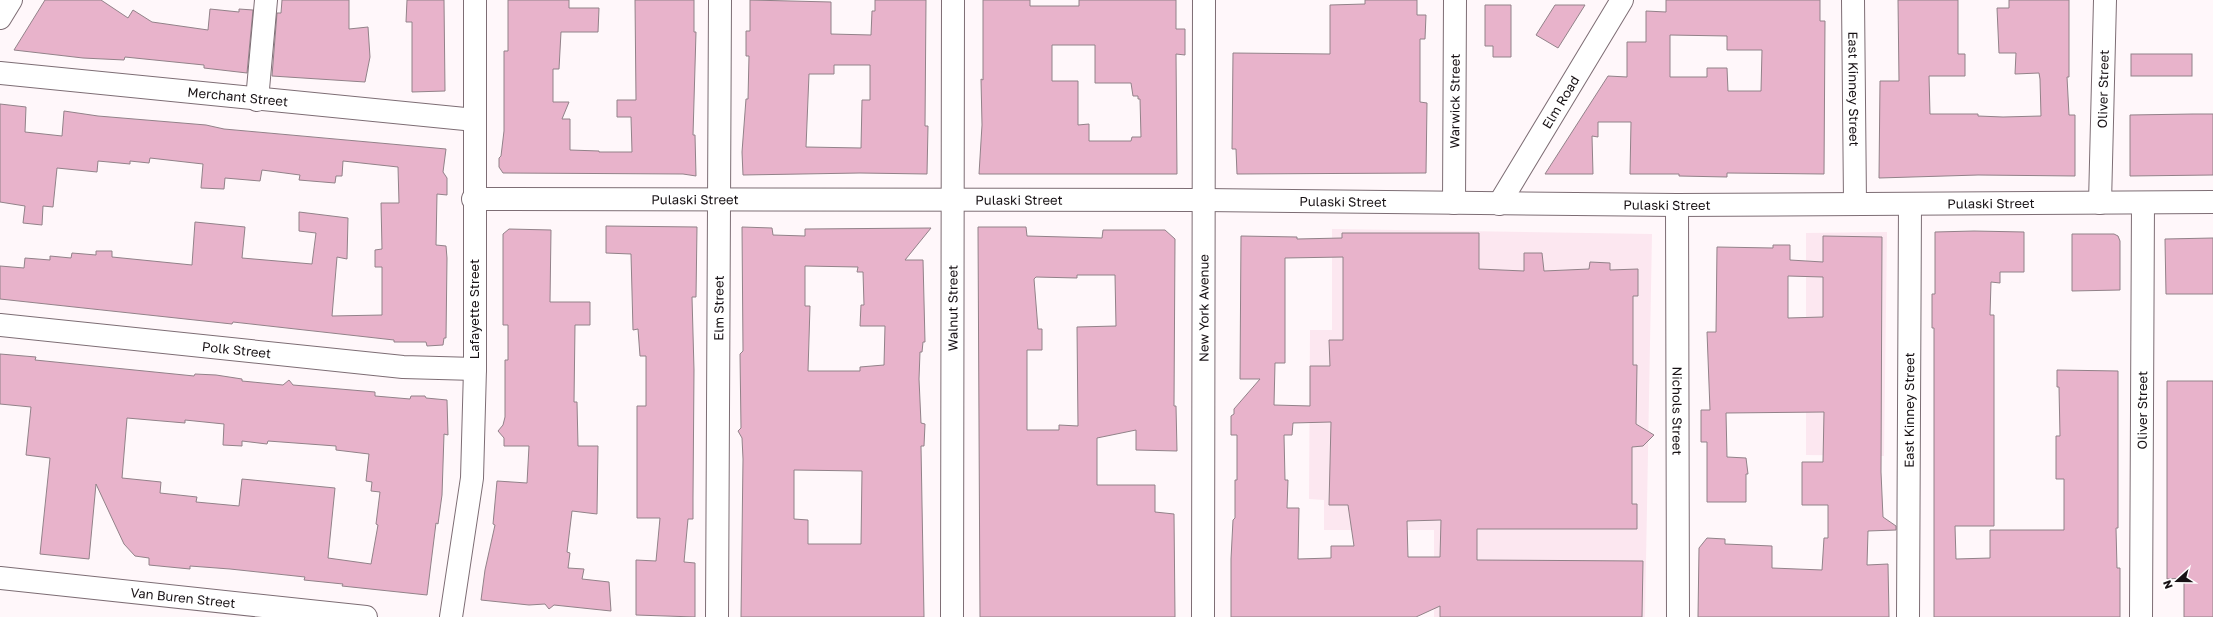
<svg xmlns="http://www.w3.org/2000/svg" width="2213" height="617" font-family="'Golos Text',sans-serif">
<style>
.built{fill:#fce7f0}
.building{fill:#e8b3cb;stroke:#928289;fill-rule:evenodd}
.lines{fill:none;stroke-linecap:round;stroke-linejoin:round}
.minor-casing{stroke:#7d6d74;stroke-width:24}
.major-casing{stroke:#7d6d74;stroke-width:24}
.minor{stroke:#fff;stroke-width:22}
.major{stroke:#fff;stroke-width:22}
.labels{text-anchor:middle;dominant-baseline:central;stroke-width:4;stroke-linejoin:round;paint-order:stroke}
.street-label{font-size:13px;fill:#181215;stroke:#fff}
</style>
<rect width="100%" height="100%" fill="#fff7fa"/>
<!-- built -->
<g class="built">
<polygon points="1332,229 1652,234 1645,617 1434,617 1434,530 1324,530 1324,500 1309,499 1310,330 1332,330"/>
<polygon points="1887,232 1884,456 1806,455 1806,233"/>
</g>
<!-- building -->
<g class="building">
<polygon points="45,0 101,0 128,18 133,10 152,22 208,30 210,9 239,12 239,9 253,10 247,73 204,68 204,65 125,57 124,60 83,58 14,50"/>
<polygon points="282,0 349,0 349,29 368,27 370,57 365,82 272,76 277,13 281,13"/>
<polygon points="407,0 444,0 445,91 412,92 412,22 406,22"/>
<polygon points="508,0 569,0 569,8 599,8 598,32 561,32 559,69 553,69 553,102 569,102 562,119 570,119 570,150 599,151 599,152 632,152 631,117 617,117 617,100 636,100 635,0 694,0 694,32 696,32 693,135 695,135 696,176 683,174 503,173 499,167 499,158 501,156 504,131 504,51 508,51"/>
<path d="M 750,0 L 831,2 L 831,34 L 871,35 L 872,11 L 875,11 L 875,0 L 926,0 L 925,126 L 928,126 L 927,174 L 860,173 L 743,175 L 742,152 L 746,99 L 748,99 L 749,56 L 746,56 L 746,31 L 750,31 ZM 834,65 L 870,65 L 870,100 L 862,100 L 861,148 L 806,147 L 809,74 L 834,74 Z"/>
<path d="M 983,0 L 1030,0 L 1030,6 L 1079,6 L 1079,0 L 1176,0 L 1176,29 L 1185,29 L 1185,55 L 1176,54 L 1177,174 L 979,174 L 982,125 L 981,79 L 983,80 ZM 1052,45 L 1095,45 L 1095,83 L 1131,83 L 1133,96 L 1138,96 L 1138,99 L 1140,99 L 1141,137 L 1132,137 L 1131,141 L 1089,141 L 1089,124 L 1078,125 L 1078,81 L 1052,81 Z"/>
<polygon points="1365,0 1417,0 1417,15 1426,15 1425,39 1420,39 1420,102 1427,103 1426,173 1237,174 1236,149 1232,149 1233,53 1330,54 1330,5 1365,4"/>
<path d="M 1666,0 L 1820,0 L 1820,21 L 1825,21 L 1824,174 L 1727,173 L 1727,177 L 1679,176 L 1679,174 L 1630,174 L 1631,122 L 1598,122 L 1598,137 L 1592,136 L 1593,174 L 1545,174 L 1608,76 L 1627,77 L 1627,42 L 1646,42 L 1646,11 L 1666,12 ZM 1670,35 L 1727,36 L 1727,50 L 1762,50 L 1761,91 L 1728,91 L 1727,68 L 1707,68 L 1707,77 L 1670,77 Z"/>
<polygon points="1898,0 1958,0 1958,54 1965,54 1965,76 1929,76 1930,114 1978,114 1978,116 2003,117 2041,116 2040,79 2039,73 2015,74 2016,53 1999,53 1997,8 2009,8 2009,0 2069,0 2069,77 2067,77 2069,115 2075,115 2075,176 1978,175 1879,178 1880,81 1899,81"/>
<polygon points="1485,5 1511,5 1511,57 1493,57 1493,46 1485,46"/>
<polygon points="1555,5 1585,5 1558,48 1536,35"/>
<rect x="2131" y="54" width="61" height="22"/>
<polygon points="0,104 26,107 25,132 62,136 64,111 98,116 206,125 224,129 446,149 443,172 447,178 447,195 437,194 436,245 446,246 447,258 446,338 444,338 443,345 427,346 426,342 394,342 394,340 233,322 232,324 0,299 0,266 24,268 25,258 50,260 50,256 71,258 72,253 96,255 96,251 112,251 112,257 192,265 195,222 245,227 242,258 312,264 316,233 299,231 299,212 348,218 347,259 337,257 332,316 382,315 382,267 375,267 375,250 382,249 381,203 399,203 398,167 343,161 342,176 336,176 335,183 299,180 300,175 262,170 260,181 225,178 224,189 201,188 203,164 150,158 149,163 130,161 130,164 98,161 97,172 57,168 53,207 43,206 42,225 23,223 25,206 0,202"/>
<polygon points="2193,114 2213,114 2213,175 2130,176 2130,115"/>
<polygon points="606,226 697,227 696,297 692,297 694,370 693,497 693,519 688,519 684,562 695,563 695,617 636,615 636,560 656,561 660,518 637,518 637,406 646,406 646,356 640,356 638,329 633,330 631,254 606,253"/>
<path d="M 742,227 L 772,228 L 773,235 L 805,236 L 805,229 L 931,228 L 905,260 L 923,260 L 925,342 L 923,342 L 922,352 L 920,352 L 919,379 L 921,423 L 925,424 L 924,446 L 921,446 L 924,617 L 741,617 L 743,459 L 742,438 L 738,431 L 741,428 L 740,354 L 743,351 ZM 805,266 L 858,267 L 857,272 L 863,272 L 864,305 L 861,305 L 860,326 L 885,326 L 884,365 L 860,367 L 860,371 L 808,371 L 810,306 L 805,306 ZM 794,470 L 862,471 L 861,544 L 808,544 L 808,520 L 794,519 Z"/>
<path d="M 978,227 L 1026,227 L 1027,236 L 1102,238 L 1103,230 L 1165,230 L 1175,239 L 1174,406 L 1176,406 L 1177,451 L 1136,450 L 1136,430 L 1097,438 L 1097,485 L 1155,485 L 1155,512 L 1174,514 L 1175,617 L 980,617 ZM 1077,275 L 1115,275 L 1116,326 L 1077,327 L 1078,426 L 1059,425 L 1059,430 L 1027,430 L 1027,350 L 1042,350 L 1042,329 L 1038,329 L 1034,279 L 1036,277 L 1077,278 Z"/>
<polygon points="509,229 551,230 550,302 590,302 590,325 575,325 574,402 577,402 578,446 598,446 597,514 572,511 567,552 570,553 568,568 584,569 582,579 609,582 611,611 554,605 549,609 545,604 529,605 481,600 485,570 495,525 493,524 497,481 527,483 529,446 504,446 504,438 498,431 503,425 505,417 505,360 508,360 508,325 503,325 503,234"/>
<polygon points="1974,231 2024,232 2024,272 2000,272 2000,283 1991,282 1990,315 1994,315 1994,526 1955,526 1956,559 1990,558 1990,530 2064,530 2064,479 2056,479 2056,436 2060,436 2059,387 2057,387 2057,370 2118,371 2118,528 2116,528 2117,568 2120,568 2120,617 1934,617 1934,328 1932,328 1932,294 1935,294 1935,232"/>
<path d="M 1342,233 L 1479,233 L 1479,269 L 1524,271 L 1524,253 L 1542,253 L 1544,271 L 1589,269 L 1590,262 L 1610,263 L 1610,270 L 1638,269 L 1638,296 L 1633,296 L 1633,365 L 1637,365 L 1636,424 L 1654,435 L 1643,446 L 1632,447 L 1632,504 L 1637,504 L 1637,529 L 1477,529 L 1477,560 L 1643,561 L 1642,617 L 1440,617 L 1440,606 L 1416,617 L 1231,617 L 1231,559 L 1233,520 L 1235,518 L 1235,480 L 1237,480 L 1237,435 L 1231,435 L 1231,416 L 1234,414 L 1234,409 L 1260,379 L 1240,379 L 1241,236 L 1297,237 L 1297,239 L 1342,238 ZM 1343,257 L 1343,340 L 1329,340 L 1330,366 L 1310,366 L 1310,406 L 1274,405 L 1275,363 L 1285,363 L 1285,258 ZM 1331,422 L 1329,505 L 1348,505 L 1354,546 L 1331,546 L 1331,558 L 1298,559 L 1299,508 L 1287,508 L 1288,480 L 1285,480 L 1284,435 L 1292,435 L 1293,423 ZM 1441,520 L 1440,557 L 1408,557 L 1407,521 Z"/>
<polygon points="2072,234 2114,234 2118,236 2120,241 2120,290 2072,291"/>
<path d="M 1823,236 L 1882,237 L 1881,472 L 1883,517 L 1896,526 L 1896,530 L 1868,531 L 1867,565 L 1888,564 L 1889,617 L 1698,617 L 1699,548 L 1707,538 L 1725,539 L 1725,544 L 1772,546 L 1772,568 L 1822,570 L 1824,538 L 1828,538 L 1828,505 L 1802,505 L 1802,462 L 1823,462 L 1824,412 L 1726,413 L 1727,457 L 1746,458 L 1748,474 L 1746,474 L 1746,502 L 1707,502 L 1707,442 L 1701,442 L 1701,410 L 1710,410 L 1707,332 L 1716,332 L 1717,247 L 1773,248 L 1773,245 L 1790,245 L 1790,260 L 1823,262 ZM 1788,276 L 1823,277 L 1823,317 L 1788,318 Z"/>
<polygon points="2213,238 2213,294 2166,294 2165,239"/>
<path d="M 0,354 L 36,357 L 35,360 L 194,376 L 195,374 L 216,375 L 242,379 L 242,381 L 283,385 L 289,380 L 293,385 L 375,392 L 375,396 L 410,399 L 411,396 L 425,396 L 426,398 L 447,400 L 448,435 L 444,434 L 442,495 L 438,524 L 436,523 L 427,595 L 342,586 L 343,584 L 304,580 L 305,577 L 230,569 L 190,566 L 190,569 L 149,565 L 149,558 L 135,556 L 124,544 L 96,484 L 89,559 L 40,554 L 50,458 L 26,455 L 31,407 L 0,404 ZM 127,418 L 185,423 L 185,420 L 224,424 L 223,445 L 242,446 L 242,441 L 267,444 L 268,441 L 336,446 L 336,450 L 369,454 L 366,481 L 372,482 L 371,491 L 380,492 L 376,524 L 378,525 L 371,564 L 328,558 L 335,488 L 242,479 L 239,506 L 196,502 L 197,497 L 160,493 L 161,482 L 122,478 Z"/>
<polygon points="2167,381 2213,381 2213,617 2184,617 2184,578 2167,579"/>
</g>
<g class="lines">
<defs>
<g id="minor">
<path id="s1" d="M 1853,0 L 1855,202"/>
<path id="s2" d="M 0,73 L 475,120"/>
<polyline points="257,100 266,0"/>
<path id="s3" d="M 473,199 L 1204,200 L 1677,205 L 2213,202"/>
<path id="s4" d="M 1454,203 L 1455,0"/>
<path id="s5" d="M 2100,203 L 2105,0"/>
<path id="s6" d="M 1499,204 L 1622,0"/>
<path id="s7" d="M 1677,205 L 1678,617"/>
<path id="s8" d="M 0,325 L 403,367 L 475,369"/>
<path id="s9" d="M 0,578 L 366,617"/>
<polyline points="451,617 472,478 475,369 475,0"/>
<path id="s10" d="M 717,617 L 720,0"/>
<path id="s11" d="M 952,617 L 953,0"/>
<path id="s12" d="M 1203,617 L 1204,0"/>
<path id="s13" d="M 1908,617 L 1910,204"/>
<path id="s14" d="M 2141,617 L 2143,203"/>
</g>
<polyline id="major" points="0,18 11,0"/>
</defs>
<!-- minor casing -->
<use href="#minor" class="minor-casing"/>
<!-- major casing -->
<use href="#major" class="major-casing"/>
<!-- minor -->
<use href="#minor" class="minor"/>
<!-- major -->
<use href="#major" class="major"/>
</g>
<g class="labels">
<!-- street labels -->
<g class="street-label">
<text stroke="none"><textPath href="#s1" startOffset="89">East Kinney Street</textPath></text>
<text stroke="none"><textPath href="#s5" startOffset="114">Oliver Street</textPath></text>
<text stroke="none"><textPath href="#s2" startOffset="239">Merchant Street</textPath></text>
<text stroke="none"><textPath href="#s4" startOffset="102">Warwick Street</textPath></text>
<text stroke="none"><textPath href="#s6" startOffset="119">Elm Road</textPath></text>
<text stroke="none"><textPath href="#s3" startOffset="222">Pulaski Street</textPath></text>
<text stroke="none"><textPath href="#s3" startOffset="546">Pulaski Street</textPath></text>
<text stroke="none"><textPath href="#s3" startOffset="870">Pulaski Street</textPath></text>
<text stroke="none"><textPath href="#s3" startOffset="1518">Pulaski Street</textPath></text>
<text stroke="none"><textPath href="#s3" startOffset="1194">Pulaski Street</textPath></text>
<text transform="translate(474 309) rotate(-90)">Lafayette Street</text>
<text stroke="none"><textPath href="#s10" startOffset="309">Elm Street</textPath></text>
<text stroke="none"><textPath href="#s11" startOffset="309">Walnut Street</textPath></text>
<text stroke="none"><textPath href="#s12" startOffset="309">New York Avenue</textPath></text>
<text stroke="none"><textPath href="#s8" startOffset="238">Polk Street</textPath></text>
<text stroke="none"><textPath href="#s13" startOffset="207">East Kinney Street</textPath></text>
<text stroke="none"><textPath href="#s14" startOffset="207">Oliver Street</textPath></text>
<text stroke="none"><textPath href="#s7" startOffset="206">Nichols Street</textPath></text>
<text stroke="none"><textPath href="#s9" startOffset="184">Van Buren Street</textPath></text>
</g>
</g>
<!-- north arrow -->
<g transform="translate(2177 581) rotate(249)" stroke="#ffffff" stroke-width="3" paint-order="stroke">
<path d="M0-3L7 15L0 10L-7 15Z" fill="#181215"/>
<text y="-6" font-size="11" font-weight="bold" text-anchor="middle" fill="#181215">N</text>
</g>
</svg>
